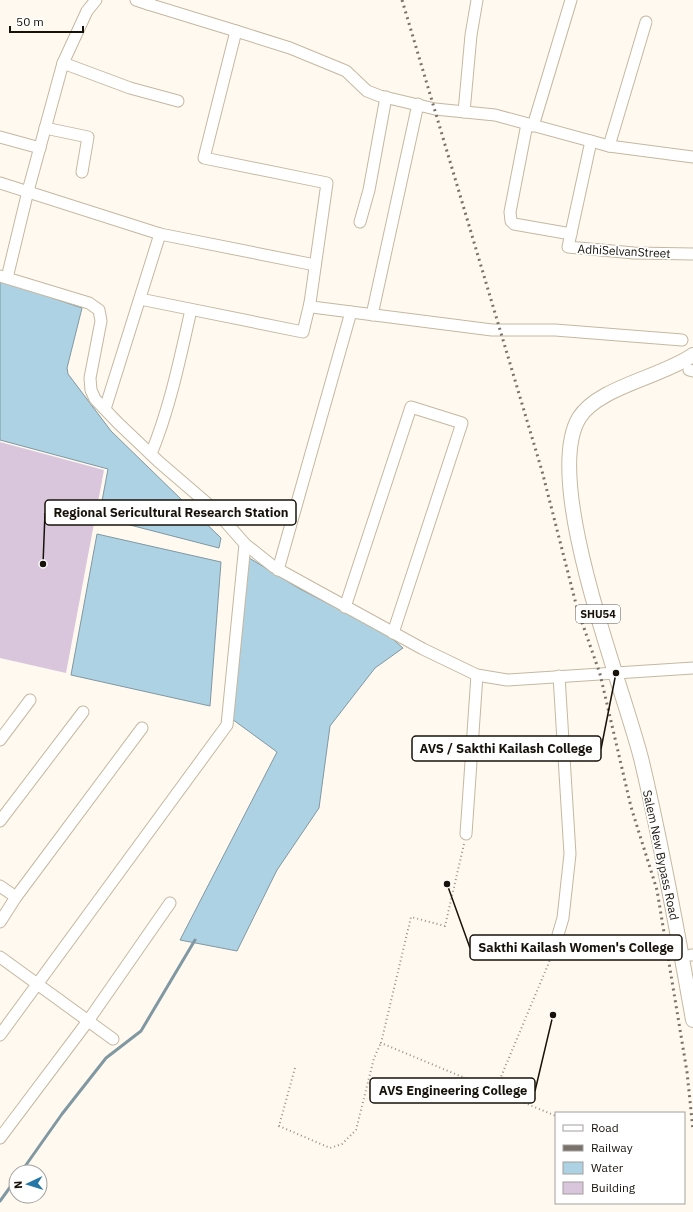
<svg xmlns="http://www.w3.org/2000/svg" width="693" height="1212" font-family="'IBM Plex Sans',sans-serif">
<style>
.water{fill:#add2e3;stroke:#8098a2}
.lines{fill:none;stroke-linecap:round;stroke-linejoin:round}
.stream{stroke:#8098a2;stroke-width:3}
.building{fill:#d9c6dc}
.minor-casing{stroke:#c5b8a1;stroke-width:13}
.major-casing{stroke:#c5b8a1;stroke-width:16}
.path{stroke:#979289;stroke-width:2;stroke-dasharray:1 3;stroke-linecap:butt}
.minor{stroke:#fff;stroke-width:11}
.major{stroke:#fff;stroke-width:14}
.rail{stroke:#78726a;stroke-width:3;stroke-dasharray:2 4;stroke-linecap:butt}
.labels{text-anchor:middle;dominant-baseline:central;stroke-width:3.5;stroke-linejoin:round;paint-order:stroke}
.shield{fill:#fff;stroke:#5d5954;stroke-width:1}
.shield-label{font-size:11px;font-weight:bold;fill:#17120a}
.street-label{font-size:12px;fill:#17120a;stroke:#fff}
.leader{fill:none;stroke:#17120a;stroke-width:1.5}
.callout-dot{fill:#17120a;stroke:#fff;stroke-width:1.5}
.callout{fill:#fff;stroke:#17120a;stroke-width:1.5}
.callout-label{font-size:13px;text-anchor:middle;font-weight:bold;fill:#17120a}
</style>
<rect width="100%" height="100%" fill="#fff9ef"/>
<!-- water -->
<g class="water">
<polygon points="0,280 82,308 67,368 68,374 111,431 221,538 219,548 99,517 108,469 0,440"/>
<polygon points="97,534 221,562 210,706 71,675"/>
<polygon points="246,556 300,589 387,634 403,648 375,668 330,726 319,808 277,870 237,951 180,940 277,752 232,719"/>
</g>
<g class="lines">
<!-- stream -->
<g class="stream">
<polyline points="21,1172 62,1114 106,1058 141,1031 195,940"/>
<polyline points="0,1201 16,1179"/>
</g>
</g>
<!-- building -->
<polygon class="building" points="0,442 104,470 66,673 0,658"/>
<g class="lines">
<defs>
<g id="minor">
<polyline points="136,0 148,4"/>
<polyline points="150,0 148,4 236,31 204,158 327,183 310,303 312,307 492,330 555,330 682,340"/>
<polyline points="236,31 290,48 346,71 367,91 380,96 435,109 495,115 609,146 693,157"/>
<polyline points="63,63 130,88 178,101"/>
<polyline points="464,112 471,35 477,0"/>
<polyline points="527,124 510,212 511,221 514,224 571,234"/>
<polyline points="533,126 571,0"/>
<polyline points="45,128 88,137 82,172"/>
<polyline points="0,137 40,148"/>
<polyline points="591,141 568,247 634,253 693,254"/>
<polyline points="609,146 646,22"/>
<polyline points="0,183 160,234 315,265"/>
<polyline points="360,222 369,190 386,97"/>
<polyline points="0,276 89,303 99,310 101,321 90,378 91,390 95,399 118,423 159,462 216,511 245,544 274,567 423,649 477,675 507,680 693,668"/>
<polyline points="7,278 28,191 63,63 87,11 96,0"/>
<polyline points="140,299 303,332 310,303"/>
<polyline points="372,315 418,104"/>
<polyline points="689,370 693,371"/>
<polyline points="105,409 160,234"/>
<path d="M 151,454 C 170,408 180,358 191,310"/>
<polyline points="278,570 351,312"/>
<polyline points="345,607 411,407 462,423 393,633"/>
<polyline points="0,740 30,700"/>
<polyline points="0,821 83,712"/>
<polyline points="466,834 477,675"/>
<polyline points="0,886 16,897"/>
<polyline points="0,922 16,897 142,728"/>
<polyline points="553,952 563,918 570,854 559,676"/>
<polyline points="691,955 693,955"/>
<polyline points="0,957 113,1039"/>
<polyline points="0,1035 227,725 245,544"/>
<polyline points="0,1138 88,1021 170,903"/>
</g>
<path id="major" d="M 693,355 C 662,377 598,387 579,418 C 541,482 624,688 642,762 C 662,847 678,934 693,1020"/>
</defs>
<!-- minor casing -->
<use href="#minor" class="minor-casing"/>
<!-- major casing -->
<use href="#major" class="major-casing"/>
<!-- path -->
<g class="path">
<polyline points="464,844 445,926 411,917 381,1043 556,1116"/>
<polyline points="295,1068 279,1126 330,1148 342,1144 356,1130 374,1058 381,1043"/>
<polyline points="495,1091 550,960"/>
</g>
<!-- minor -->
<use href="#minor" class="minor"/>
<!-- major -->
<use href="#major" class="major"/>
<!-- rail -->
<polyline class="rail" points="402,0 542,471 577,608 600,674 631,807 657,890 687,1072 693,1130"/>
</g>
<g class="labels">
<!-- shield labels -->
<rect class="shield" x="576" y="605" width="44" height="18" rx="3"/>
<g class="shield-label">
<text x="598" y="614">SHU54</text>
</g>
<!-- street labels -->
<g class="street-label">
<text transform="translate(624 251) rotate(3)">AdhiSelvanStreet</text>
<text transform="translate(661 855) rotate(78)">Salem New Bypass Road</text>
</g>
</g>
<!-- callouts -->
<path class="leader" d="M43 564L45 513M616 673L601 749M447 884L470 948M553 1015L535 1091"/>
<g class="callout-dot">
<circle cx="43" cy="564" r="4"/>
<circle cx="616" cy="673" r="4"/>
<circle cx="447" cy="884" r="4"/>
<circle cx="553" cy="1015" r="4"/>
</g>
<g class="callout">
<rect x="45" y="500" width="251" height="25" rx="4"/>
<rect x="412" y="736" width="189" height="25" rx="4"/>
<rect x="470" y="935" width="212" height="25" rx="4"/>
<rect x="370" y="1078" width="165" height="25" rx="4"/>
</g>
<g class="callout-label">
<text x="171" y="517">Regional Sericultural Research Station</text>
<text x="506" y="753">AVS / Sakthi Kailash College</text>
<text x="576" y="952">Sakthi Kailash Women's College</text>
<text x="453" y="1095">AVS Engineering College</text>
</g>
<!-- legend -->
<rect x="555" y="1112" width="130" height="92" fill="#ffffff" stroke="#a2a09d"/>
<rect x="563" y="1125" width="20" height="6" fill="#ffffff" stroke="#a2a09d"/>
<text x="591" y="1132" font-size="12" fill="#17120a">Road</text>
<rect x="563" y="1145" width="20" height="6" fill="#78726a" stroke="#a2a09d"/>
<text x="591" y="1152" font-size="12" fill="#17120a">Railway</text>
<rect x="563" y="1162" width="20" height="12" fill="#add2e3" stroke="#a2a09d"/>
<text x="591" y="1172" font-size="12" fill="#17120a">Water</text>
<rect x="563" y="1182" width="20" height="12" fill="#d9c6dc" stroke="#a2a09d"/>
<text x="591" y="1192" font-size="12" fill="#17120a">Building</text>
<!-- north arrow -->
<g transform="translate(28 1184) rotate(266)"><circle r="19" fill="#ffffff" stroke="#a2a09d"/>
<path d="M0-3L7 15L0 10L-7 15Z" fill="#2476a7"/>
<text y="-6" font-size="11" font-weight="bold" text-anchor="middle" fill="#17120a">N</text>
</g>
<!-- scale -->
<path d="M10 26v6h73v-6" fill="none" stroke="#17120a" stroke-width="2"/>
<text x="16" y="26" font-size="12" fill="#17120a" stroke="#ffffff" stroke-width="3" paint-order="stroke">50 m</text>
</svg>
